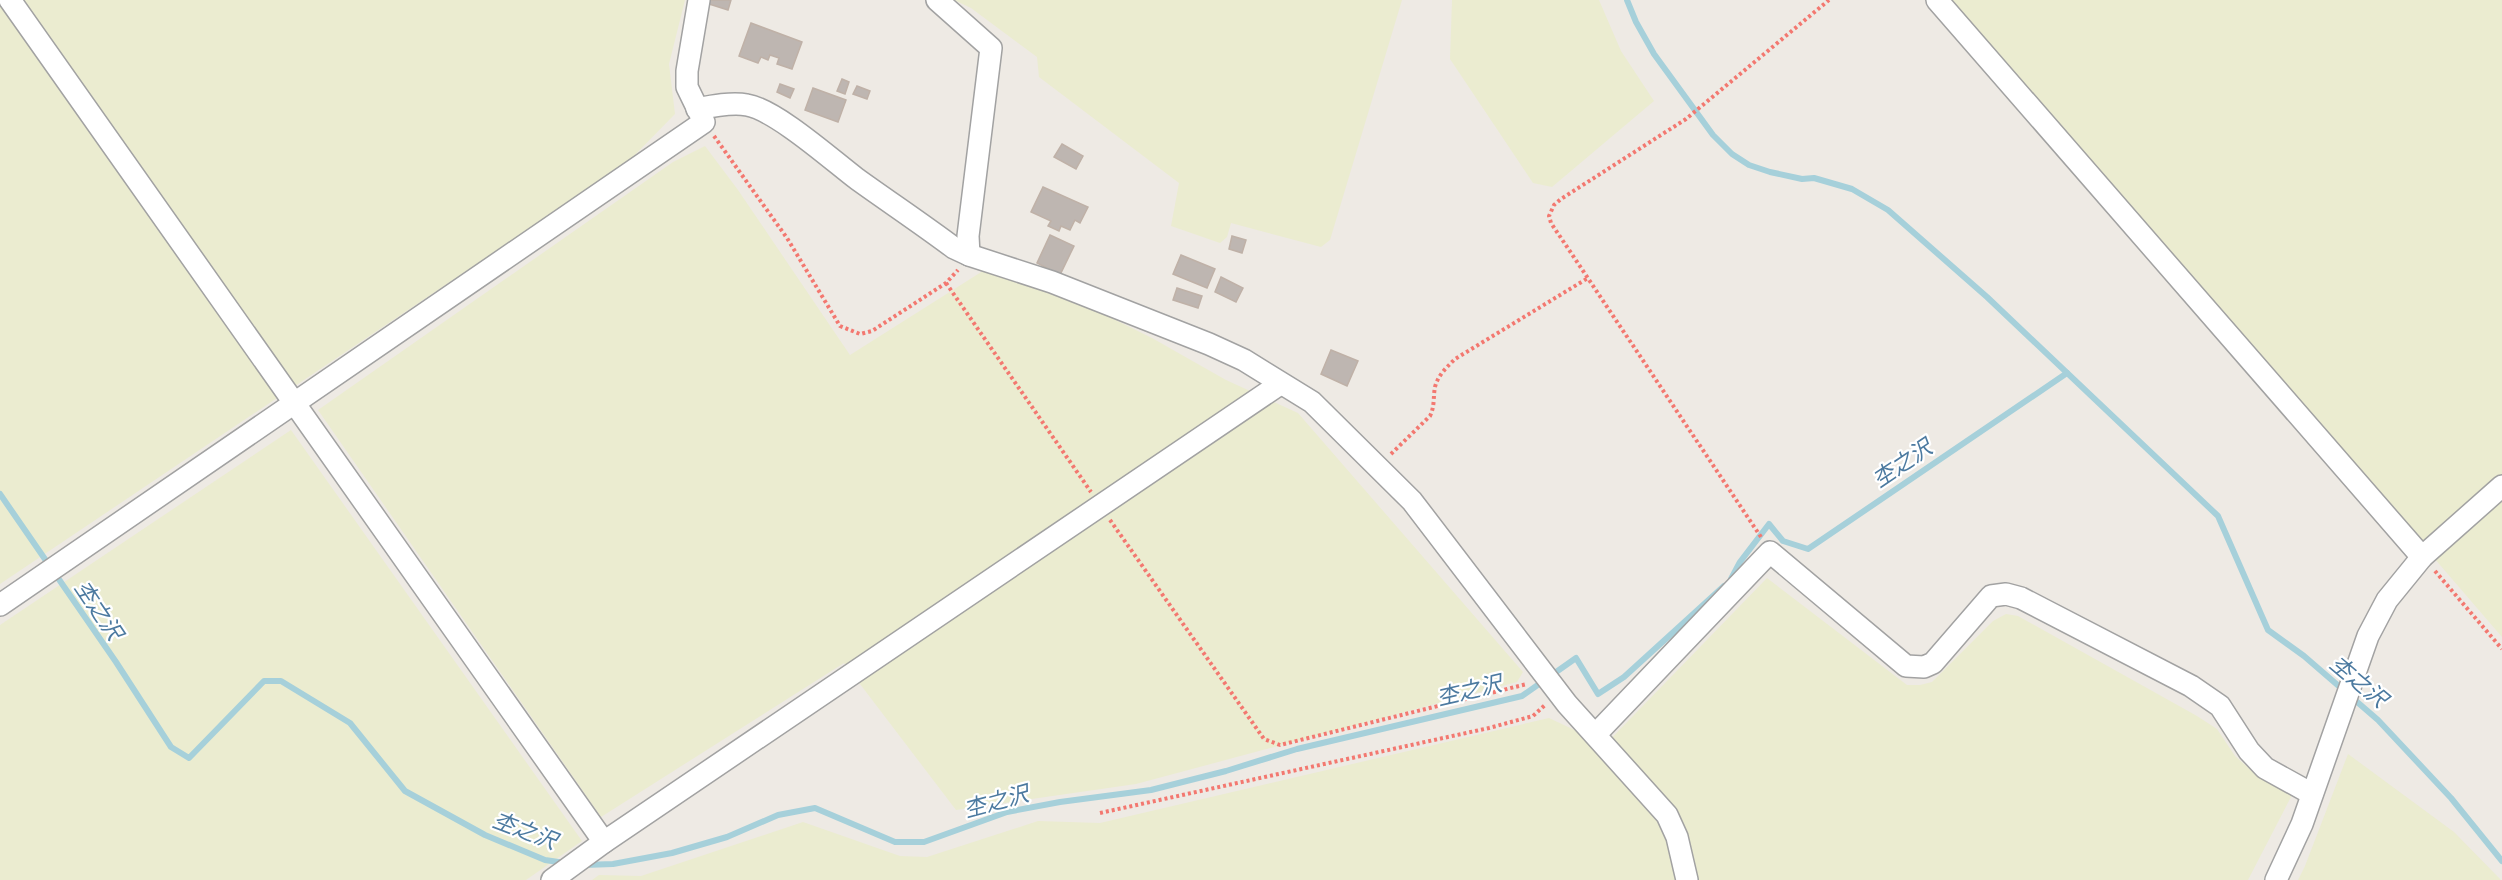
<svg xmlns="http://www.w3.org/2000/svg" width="2502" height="880" font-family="Manrope,'Noto Sans JP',sans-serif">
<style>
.farmland{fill:#ebecd0}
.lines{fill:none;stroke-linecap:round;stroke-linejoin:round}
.stream{stroke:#a6d0da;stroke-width:6}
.building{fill:#beb6b1;stroke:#bfb1a7;stroke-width:1.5}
.street-casing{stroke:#a2a2a2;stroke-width:24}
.path{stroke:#f37870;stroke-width:4;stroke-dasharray:3 3;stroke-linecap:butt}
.street{stroke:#fff;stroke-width:21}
.labels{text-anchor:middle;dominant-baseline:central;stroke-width:4.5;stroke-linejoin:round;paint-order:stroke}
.water-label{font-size:22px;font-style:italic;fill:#4c7aa0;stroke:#fff}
</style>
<rect width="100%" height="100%" fill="#eeeae4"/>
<!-- farmland -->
<g class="farmland">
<polygon points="0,0 685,0 669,64 675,114 627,163 0,584"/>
<polygon points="954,0 1402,0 1330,240 1321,247 1231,223 1227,237 1220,243 1171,226 1179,183 1039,77 1037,57 971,8"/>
<polygon points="1452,0 1599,0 1621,51 1654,101 1552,187 1533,183 1450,59"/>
<polygon points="1952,0 2502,0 2502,637 2087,155"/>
<polygon points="705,146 738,190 850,355 986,269 1081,303 1152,338 1226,380 1298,413 1523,672 1517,682 1136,784 956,810 844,663 601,817 318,410 673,162"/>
<polygon points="291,430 582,841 526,880 0,880 0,625"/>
<polygon points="1767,578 1907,685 1920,685 1932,682 1993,621 2006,614 2018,616 2197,716 2217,729 2235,756 2253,772 2279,789 2292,795 2248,880 592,880 599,875 641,876 803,822 900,856 927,857 1038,821 1100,823 1549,718 1583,734 1598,752"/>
<polygon points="2348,754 2454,832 2501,880 2298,880 2305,866"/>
</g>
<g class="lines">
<!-- stream -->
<g class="stream">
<polyline points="1627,0 1636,22 1654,54 1713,135 1732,154 1749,165 1770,172 1802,179 1814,178 1852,189 1888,210 1987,297 2218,516 2268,630 2304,656 2378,720 2451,798 2502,861"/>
<polyline points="0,494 116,662 171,747 189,758 264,681 281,681 350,723 405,791 485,835 545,860 565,863"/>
<polyline points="1731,579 1740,562 1769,524 1783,541 1808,549 2067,373"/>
<polyline points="584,865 613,864 672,853 727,837 778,815 815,808 895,842 924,842 1007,812 1060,802 1151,790 1226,771 1297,749 1522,696 1576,658 1598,694 1624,677 1724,586"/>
</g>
</g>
<!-- building -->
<g class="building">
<polygon points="710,0 731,0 728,10 709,4"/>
<polygon points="751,23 802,42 792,69 777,64 779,58 770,55 768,60 761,57 758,63 739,56"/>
<polygon points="842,79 849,82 845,94 837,91"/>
<polygon points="780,84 794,89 790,98 777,92"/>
<polygon points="857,86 870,91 867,99 853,94"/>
<polygon points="813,88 846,100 838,122 805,110"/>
<polygon points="1062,144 1083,156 1076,169 1054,157"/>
<polygon points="1043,187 1088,207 1080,223 1075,220 1070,230 1061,226 1059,231 1048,226 1051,221 1031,212"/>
<polygon points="1050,235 1074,246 1060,275 1037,263"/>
<polygon points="1232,236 1246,240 1242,253 1229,249"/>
<polygon points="1181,255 1215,269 1207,288 1173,274"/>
<polygon points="1221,277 1243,288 1236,302 1215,292"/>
<polygon points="1177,288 1202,296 1198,308 1173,300"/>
<polygon points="1331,350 1358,361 1347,386 1321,374"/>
</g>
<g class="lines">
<defs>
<g id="street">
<polyline points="10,0 604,842"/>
<polyline points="937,0 991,48 968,236 969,255"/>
<polyline points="1937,0 2422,557"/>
<path d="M 697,109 C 712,106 732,102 747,105 C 776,110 832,160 857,179 C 889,202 922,224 954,248 L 969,255 L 1052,282 L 1209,344 L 1244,360 L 1312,402 L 1412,501 L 1567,704 L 1667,815 L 1677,837 L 1687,880"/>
<polyline points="0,605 704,122 687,87 687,71 699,0"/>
<polyline points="1596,734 1770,552 1906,666 1924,667 1933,663 1991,596 2006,594 2021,598 2191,686 2220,706 2249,751 2265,768 2312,794"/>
<polyline points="552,880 604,842 1280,384"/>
<polyline points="2276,880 2302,824 2368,636 2387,600 2422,557 2502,486"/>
</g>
</defs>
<!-- street casing -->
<use href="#street" class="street-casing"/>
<!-- path -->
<g class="path">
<polyline points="714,136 787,238 840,326 860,334 872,331 946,283 958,270"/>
<polyline points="946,283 1091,492"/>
<path d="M 1391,454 L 1430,416 C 1435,406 1433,397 1435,387 C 1438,375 1447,367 1455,359 L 1588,278"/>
<polyline points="1110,520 1264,739 1280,745 1527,684"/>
<polyline points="1761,537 1551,223 1549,216 1554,205 1561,199 1686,119 1829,0"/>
<polyline points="2435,571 2502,649"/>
<polyline points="1100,813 1489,728 1533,716 1545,705"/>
</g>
<!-- street -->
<use href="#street" class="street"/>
</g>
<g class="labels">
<!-- water labels -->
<g class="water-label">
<text transform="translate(1902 463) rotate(-34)">杢之沢</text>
<text transform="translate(99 610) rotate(56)">杢之沢</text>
<text transform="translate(2359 681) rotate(40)">杢之沢</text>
<text transform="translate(1469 690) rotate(-13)">杢之沢</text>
<text transform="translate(996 801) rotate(-15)">杢之沢</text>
<text transform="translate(525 830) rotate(21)">杢之沢</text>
</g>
</g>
</svg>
